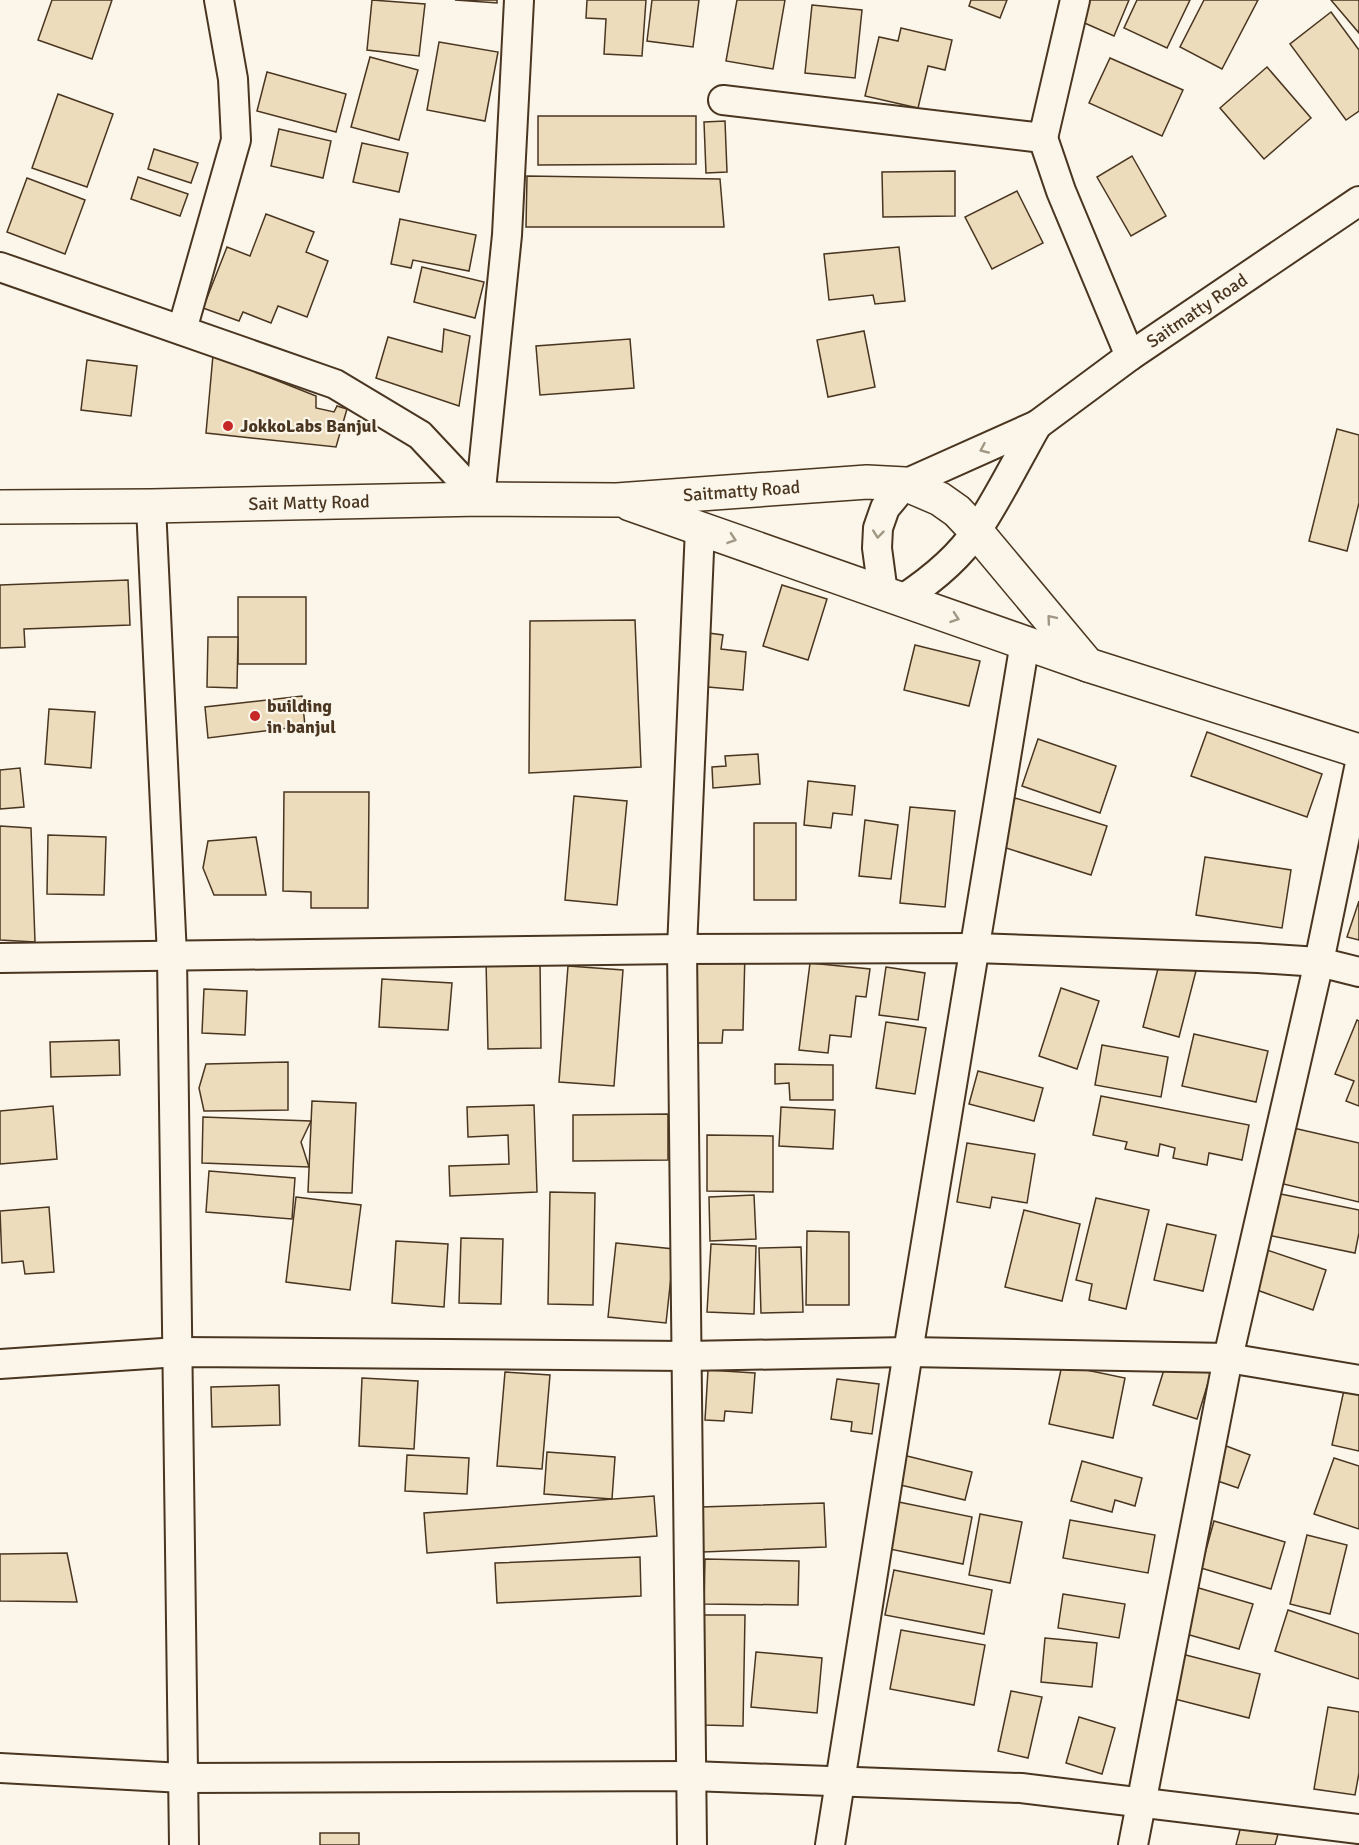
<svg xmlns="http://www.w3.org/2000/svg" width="1359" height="1845" font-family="Signika,sans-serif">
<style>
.building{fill:#ecdcbc;stroke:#4a3520;stroke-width:1.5}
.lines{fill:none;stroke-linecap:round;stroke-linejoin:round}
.minor-casing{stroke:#4a3520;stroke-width:32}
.tertiary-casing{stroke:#4a3520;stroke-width:36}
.minor{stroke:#fbf6e9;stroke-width:28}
.tertiary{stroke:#fbf6e9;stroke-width:33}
.oneway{stroke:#a29684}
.poi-dot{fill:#c62828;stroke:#fbf6e9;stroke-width:2}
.labels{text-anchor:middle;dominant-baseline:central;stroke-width:4.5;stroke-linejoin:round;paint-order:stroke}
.street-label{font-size:18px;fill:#4a3520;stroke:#fbf6e9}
.poi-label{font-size:18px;font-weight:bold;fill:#4a3520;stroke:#fbf6e9;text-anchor:start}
</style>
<rect width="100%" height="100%" fill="#fbf6e9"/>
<!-- building -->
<g class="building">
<polygon points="52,0 112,0 92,59 38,40"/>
<polygon points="372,0 425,4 419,56 367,50"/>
<polygon points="455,0 497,0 497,3"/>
<polygon points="587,0 646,0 642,56 604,54 606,19 586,18"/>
<polygon points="652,0 699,0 693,47 647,41"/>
<polygon points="737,0 785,0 773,69 726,61"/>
<polygon points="971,0 1007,0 1000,18 969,6"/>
<polygon points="1079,0 1129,0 1114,36 1071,17"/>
<polygon points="1137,0 1190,0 1167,48 1124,28"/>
<polygon points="1204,0 1258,0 1222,69 1180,47"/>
<polygon points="1331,0 1359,0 1359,33"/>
<polygon points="812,5 862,10 855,78 805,73"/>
<polygon points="1331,12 1359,50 1359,111 1346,120 1290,44"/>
<polygon points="901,28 952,40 945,70 928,66 918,108 865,96 879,37 898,41"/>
<polygon points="439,42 498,52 485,121 427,110"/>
<polygon points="370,57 418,70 399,140 351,127"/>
<polygon points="1110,58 1183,90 1162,136 1089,103"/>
<polygon points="1267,67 1311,118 1264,159 1220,108"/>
<polygon points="267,72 346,94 336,132 257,111"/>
<polygon points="58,94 113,114 87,187 32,168"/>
<polygon points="538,116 696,116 696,164 538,165"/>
<polygon points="725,121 727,172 706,173 704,122"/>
<polygon points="279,129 331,141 323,178 271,166"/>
<polygon points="362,143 408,153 399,192 353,182"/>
<polygon points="154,149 198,163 191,183 148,169"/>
<polygon points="1132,156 1166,216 1131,236 1097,177"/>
<polygon points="955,171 955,216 883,217 882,172"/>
<polygon points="527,176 720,179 724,227 526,227"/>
<polygon points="138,177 188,194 180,216 131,199"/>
<polygon points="27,178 85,200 65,254 7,232"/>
<polygon points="1017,191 1043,243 992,269 965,217"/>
<polygon points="266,214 314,232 306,252 328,261 307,317 278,306 271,323 243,312 239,321 203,308 227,247 250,256"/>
<polygon points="400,219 476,235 469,271 413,260 411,268 391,264"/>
<polygon points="899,247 905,301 875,304 873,295 829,300 824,254"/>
<polygon points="422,267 484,282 475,318 414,302"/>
<polygon points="444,329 470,336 459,406 376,378 388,337 442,352"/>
<polygon points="864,331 875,387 828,397 817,340"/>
<polygon points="630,339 634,388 540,395 536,346"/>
<polygon points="213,355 316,396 316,408 334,412 337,406 347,409 336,447 206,433"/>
<polygon points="87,360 137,366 131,416 81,410"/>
<polygon points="1337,429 1359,435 1359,503 1347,551 1309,541"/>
<polygon points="128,580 130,625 24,629 25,647 0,648 0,585"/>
<polygon points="782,585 827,599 808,660 763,646"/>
<rect x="238" y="597" width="68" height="67"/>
<polygon points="635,620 641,767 529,773 530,621"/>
<polygon points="701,632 723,635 721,649 746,652 743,690 696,686"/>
<polygon points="208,637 238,637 237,688 207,687"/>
<polygon points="915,645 980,661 969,706 904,690"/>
<polygon points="302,696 305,726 208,738 205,707"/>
<polygon points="49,709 95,712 91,768 45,764"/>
<polygon points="1207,732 1322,774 1307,817 1191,776"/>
<polygon points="1038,739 1116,766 1100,813 1022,786"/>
<polygon points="758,754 760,784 713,788 712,767 726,766 725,756"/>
<polygon points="20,768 24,807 0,809 0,770"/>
<polygon points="808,781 855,786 852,815 833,813 831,828 804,825"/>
<polygon points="284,792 369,792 368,908 311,908 311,892 283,891"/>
<polygon points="574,796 627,801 617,905 565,900"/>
<polygon points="1015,798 1107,826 1091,875 1000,846"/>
<polygon points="910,807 955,811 945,907 900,903"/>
<polygon points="865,820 898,825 891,879 859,876"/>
<rect x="754" y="823" width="42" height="77"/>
<polygon points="0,826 31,828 35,942 0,940"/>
<polygon points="48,835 106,837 104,895 47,894"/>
<polygon points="256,837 266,895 214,895 203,868 208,841"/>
<polygon points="1205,857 1291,870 1282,928 1196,915"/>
<polygon points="1359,901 1359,940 1347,937"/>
<polygon points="696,952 745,953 743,1030 723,1030 722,1043 694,1043"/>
<polygon points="540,959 541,1048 488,1049 486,960"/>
<polygon points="1160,961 1196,971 1179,1037 1143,1027"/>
<polygon points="810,963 870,969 866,997 856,996 851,1037 830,1035 828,1053 799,1050"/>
<polygon points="568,966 623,970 614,1086 559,1082"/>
<polygon points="886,967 925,973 918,1020 879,1015"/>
<polygon points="382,979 452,983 448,1030 379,1027"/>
<polygon points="1061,988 1099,1001 1077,1069 1039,1056"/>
<polygon points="204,989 247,991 245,1035 202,1033"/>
<polygon points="1357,1020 1359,1021 1359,1106 1346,1101 1354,1081 1335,1074"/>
<polygon points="886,1022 926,1028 915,1094 876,1088"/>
<polygon points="1194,1034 1268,1051 1256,1102 1182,1086"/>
<polygon points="119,1040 120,1075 51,1077 50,1042"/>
<polygon points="1102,1045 1168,1057 1161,1097 1095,1085"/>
<polygon points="288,1062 288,1110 204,1111 199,1088 206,1064"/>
<polygon points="775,1064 833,1065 833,1100 790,1100 789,1083 775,1084"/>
<polygon points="978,1071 1043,1088 1034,1121 969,1104"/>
<polygon points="1101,1096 1249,1125 1242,1160 1209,1153 1207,1165 1173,1158 1175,1148 1160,1144 1158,1156 1125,1149 1127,1142 1093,1135"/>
<polygon points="312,1101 356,1103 352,1193 308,1192"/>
<polygon points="534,1105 537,1192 450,1196 449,1166 509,1164 508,1135 468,1137 467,1107"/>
<polygon points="53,1106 57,1159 0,1164 0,1111"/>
<polygon points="781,1107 835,1110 833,1149 779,1146"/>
<polygon points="668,1114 668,1160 573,1161 573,1115"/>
<polygon points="203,1117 311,1121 301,1142 309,1167 202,1163"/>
<polygon points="1289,1127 1359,1143 1359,1202 1275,1182"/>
<polygon points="707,1135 773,1136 773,1192 707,1191"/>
<polygon points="967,1143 1035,1154 1027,1203 992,1197 990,1208 957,1202"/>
<polygon points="209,1171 295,1178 292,1219 206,1212"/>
<polygon points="550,1192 595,1193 593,1305 548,1304"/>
<polygon points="1271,1192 1359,1210 1359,1233 1355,1253 1263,1234"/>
<polygon points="754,1195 756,1239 710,1241 709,1197"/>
<polygon points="296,1197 361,1205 350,1290 286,1282"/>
<polygon points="1096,1198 1149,1210 1126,1309 1089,1300 1092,1284 1076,1280"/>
<polygon points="49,1207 54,1272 25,1274 23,1261 2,1263 0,1211"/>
<polygon points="1024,1210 1080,1224 1062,1301 1005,1287"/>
<polygon points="1167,1224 1216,1235 1203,1291 1154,1280"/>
<polygon points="807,1231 849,1232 849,1305 806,1305"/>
<polygon points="461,1238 503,1239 501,1304 459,1303"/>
<polygon points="396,1241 448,1244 444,1307 392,1303"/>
<polygon points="616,1243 674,1249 666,1323 608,1317"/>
<polygon points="711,1244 756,1246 754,1314 707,1312"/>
<polygon points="801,1247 803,1312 761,1313 759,1248"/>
<polygon points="1267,1250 1326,1270 1313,1310 1254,1289"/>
<polygon points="1167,1360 1211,1373 1197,1419 1153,1405"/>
<polygon points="1062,1365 1125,1378 1113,1438 1049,1424"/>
<polygon points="708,1370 755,1373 752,1413 725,1411 724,1421 705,1420"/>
<polygon points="505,1372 550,1375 542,1469 497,1466"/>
<polygon points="362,1378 418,1381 414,1449 359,1446"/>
<polygon points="837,1379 879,1384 872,1434 851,1431 852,1422 831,1419"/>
<polygon points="279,1385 280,1425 212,1427 211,1387"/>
<polygon points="1344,1390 1359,1394 1359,1451 1332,1445"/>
<polygon points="1221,1444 1250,1455 1238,1488 1209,1478"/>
<polygon points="547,1452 615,1457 612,1499 544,1494"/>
<polygon points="407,1455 469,1458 467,1494 405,1491"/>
<polygon points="903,1455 972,1472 965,1500 896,1484"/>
<polygon points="1334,1458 1359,1466 1359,1529 1314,1514"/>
<polygon points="1082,1461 1142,1478 1135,1506 1115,1500 1112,1512 1071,1501"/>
<polygon points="654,1496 657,1536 427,1553 424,1513"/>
<polygon points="889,1500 972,1517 963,1564 880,1547"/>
<polygon points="824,1503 826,1547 703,1552 701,1507"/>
<polygon points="980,1514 1022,1522 1010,1583 969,1575"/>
<polygon points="1070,1520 1155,1535 1148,1573 1063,1558"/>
<polygon points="1214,1521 1285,1542 1271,1589 1201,1568"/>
<polygon points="1307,1535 1347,1545 1330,1614 1290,1604"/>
<polygon points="67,1553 77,1602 0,1601 0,1554"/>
<polygon points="640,1557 641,1596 497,1603 495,1563"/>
<polygon points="705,1559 799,1561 798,1605 704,1604"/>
<polygon points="894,1570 992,1590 984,1634 885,1615"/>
<polygon points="1192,1586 1253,1604 1239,1649 1179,1632"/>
<polygon points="1063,1594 1125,1604 1119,1638 1058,1628"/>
<polygon points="1288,1610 1359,1634 1359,1679 1275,1651"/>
<polygon points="704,1615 745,1615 743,1726 703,1725"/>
<polygon points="901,1630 985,1645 974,1705 890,1689"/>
<polygon points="1045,1638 1097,1643 1092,1687 1041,1682"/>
<polygon points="756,1652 822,1658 817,1713 751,1707"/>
<polygon points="1174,1652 1260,1674 1249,1718 1163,1696"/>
<polygon points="1011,1691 1042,1697 1028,1758 998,1751"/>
<polygon points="1328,1707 1359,1712 1359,1773 1355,1795 1314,1789"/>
<polygon points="1079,1717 1115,1728 1102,1774 1066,1763"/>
<polygon points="1241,1826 1278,1834 1275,1845 1236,1845"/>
<rect x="320" y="1833" width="39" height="12"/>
</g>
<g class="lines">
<defs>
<g id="minor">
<polyline points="723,100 1043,138 1075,0"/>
<polyline points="1043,138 1061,191 1130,356"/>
<polyline points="0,267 335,384 420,435 480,499"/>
<polyline points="182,330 236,140 233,79 219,0"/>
<polyline points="480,499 507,235 519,0"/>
<polyline points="151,506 172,956 184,1845"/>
<path id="s1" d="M 883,593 L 877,548 L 878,528 L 885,508 L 905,484 L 1037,425 L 1130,356 L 1359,201"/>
<path d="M 903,599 C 930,581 959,558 977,530 C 999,497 1017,460 1037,425"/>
<polyline points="0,958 682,949 974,948 1258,958 1319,962 1359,972"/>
<polyline points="0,1364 178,1352 686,1356 908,1352 1228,1358 1359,1380"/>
<polyline points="0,1768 183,1778 691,1776 1021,1788 1359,1829"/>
<polyline points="692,1845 682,949 700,528"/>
<polyline points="830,1845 908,1352 1025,642"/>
<polyline points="1133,1845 1228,1358 1319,962 1359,768"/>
</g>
<g id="tertiary">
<polyline points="630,504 1088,665 1359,751"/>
<path id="s2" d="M 0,507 L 151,506 L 480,499 L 617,500 L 867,482 L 905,484 L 940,499 L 957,511 L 976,531 L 1088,665"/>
</g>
</defs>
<!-- minor casing -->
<use href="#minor" class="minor-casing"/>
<!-- tertiary casing -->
<use href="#tertiary" class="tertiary-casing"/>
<!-- minor -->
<use href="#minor" class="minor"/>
<!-- tertiary -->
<use href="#tertiary" class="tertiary"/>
</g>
<!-- one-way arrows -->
<defs><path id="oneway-chevron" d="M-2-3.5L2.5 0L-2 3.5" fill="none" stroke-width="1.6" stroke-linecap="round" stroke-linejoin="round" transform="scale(1.5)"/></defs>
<g class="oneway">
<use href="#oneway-chevron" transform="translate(984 449) rotate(156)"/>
<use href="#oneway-chevron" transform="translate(878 534) rotate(96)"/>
<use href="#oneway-chevron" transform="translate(732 539) rotate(19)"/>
<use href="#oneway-chevron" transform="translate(955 618) rotate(19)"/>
<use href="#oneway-chevron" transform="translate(1051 619) rotate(-130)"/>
</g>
<!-- markers -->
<g class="poi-dot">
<circle cx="228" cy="426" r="6"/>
<circle cx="255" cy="716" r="6"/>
</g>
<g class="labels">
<!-- street labels -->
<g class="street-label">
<text stroke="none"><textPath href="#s1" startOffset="459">Saitmatty Road</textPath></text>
<text stroke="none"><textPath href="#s2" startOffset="742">Saitmatty Road</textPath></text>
<text stroke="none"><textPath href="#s2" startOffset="309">Sait Matty Road</textPath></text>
</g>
<!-- poi labels -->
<g class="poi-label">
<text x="240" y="426">JokkoLabs Banjul</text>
<text x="267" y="706">building<tspan x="267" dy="21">in banjul</tspan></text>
</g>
</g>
</svg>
